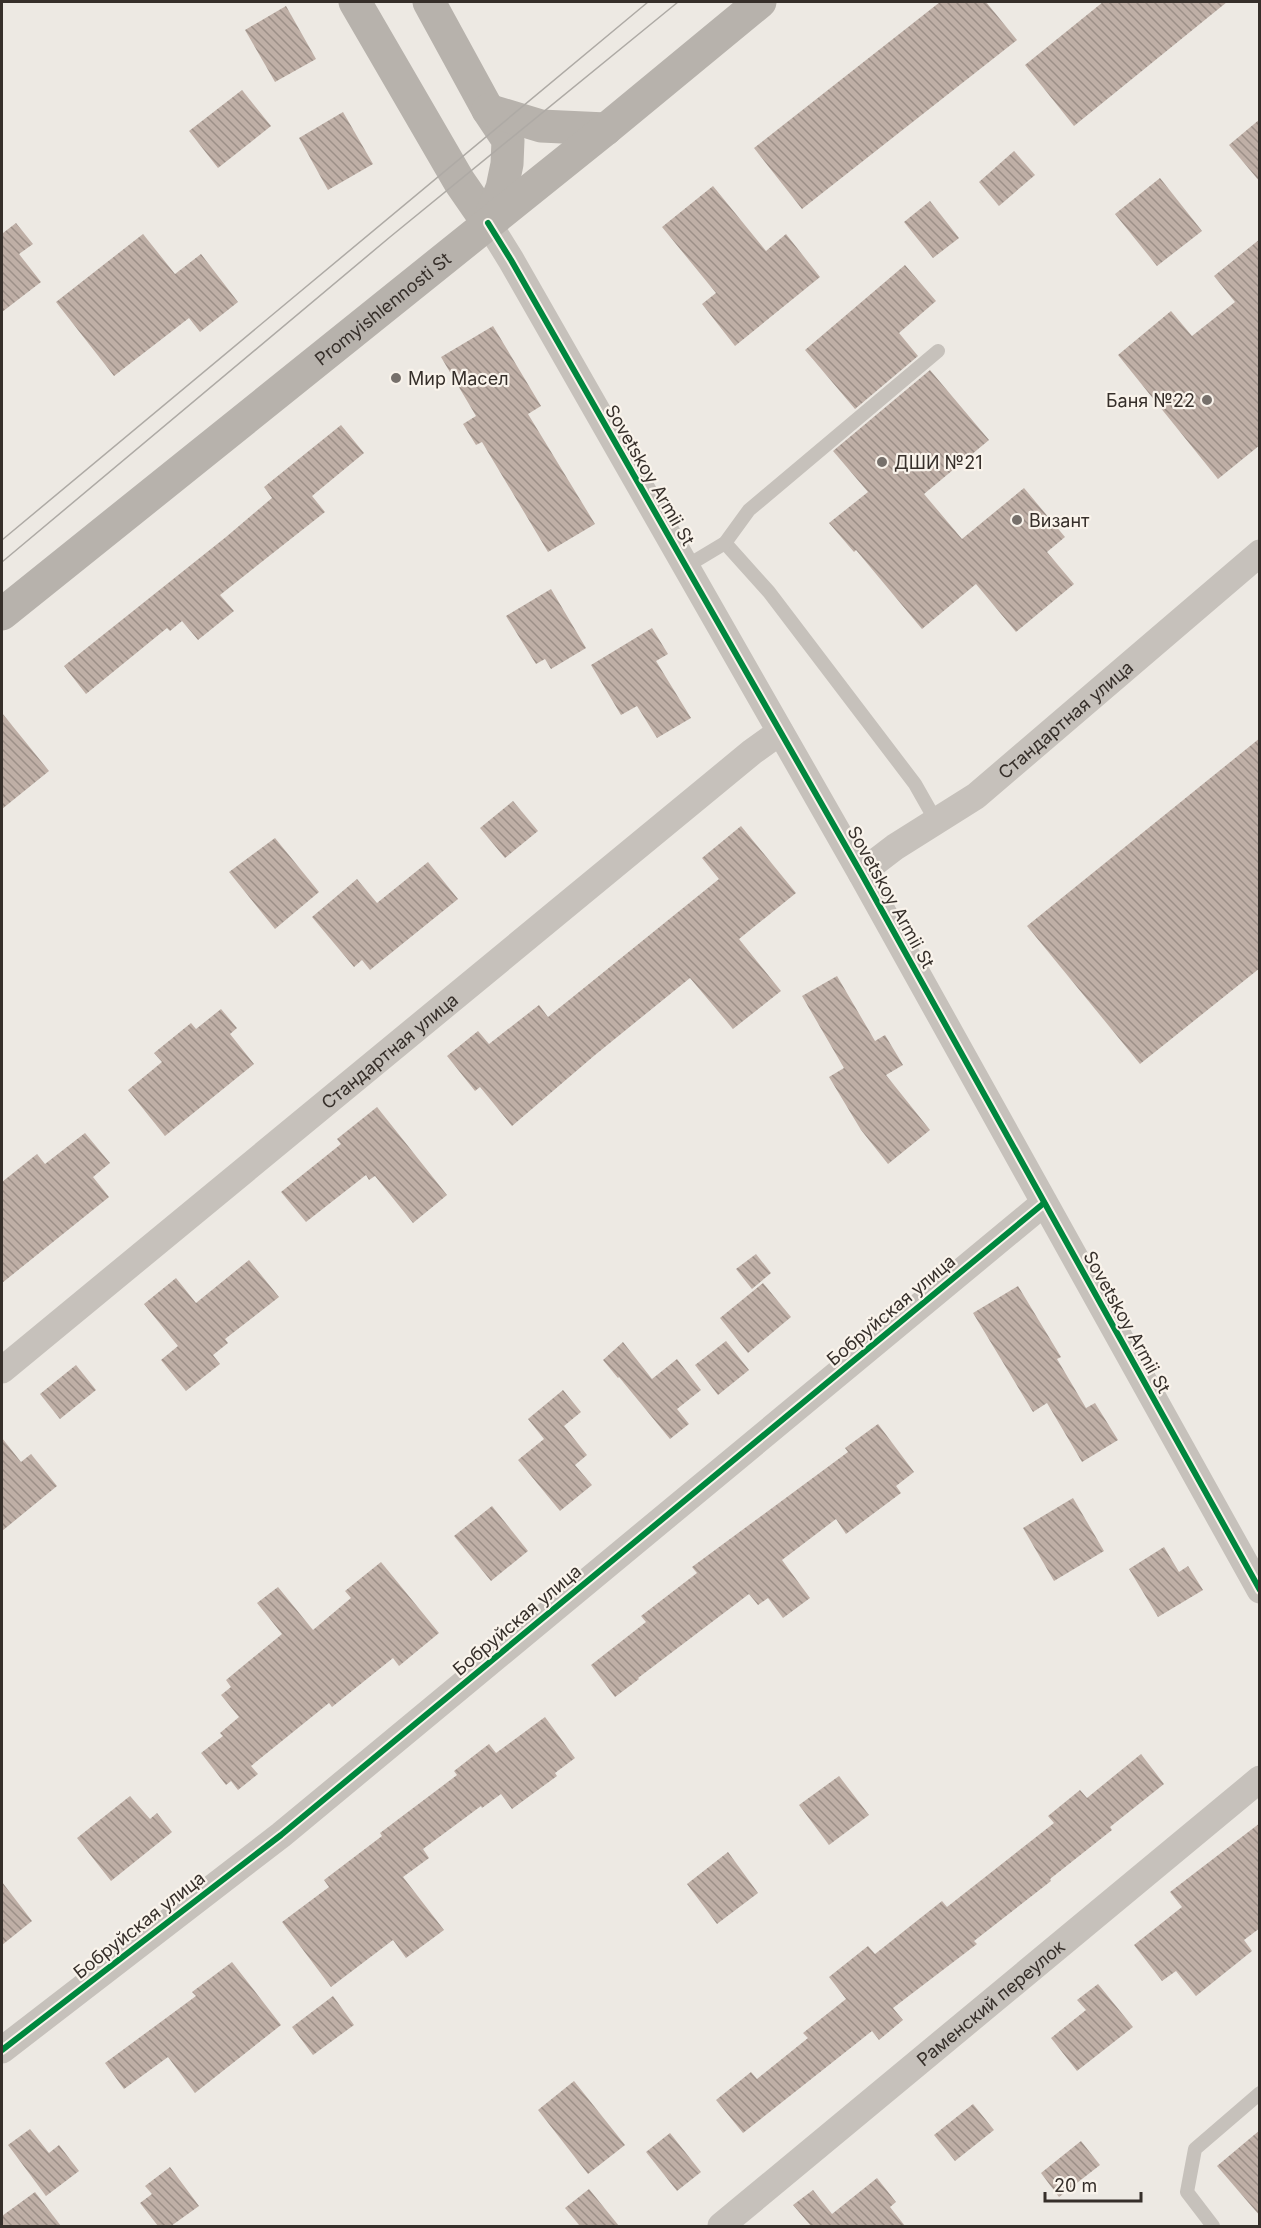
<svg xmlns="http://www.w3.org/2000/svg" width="1261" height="2228" font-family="Inter,sans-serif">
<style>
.building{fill:url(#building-back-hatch)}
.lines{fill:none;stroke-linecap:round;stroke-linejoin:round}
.lane{stroke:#c6c1bb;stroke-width:14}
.street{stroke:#c6c1bb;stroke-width:27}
.secondary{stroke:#b7b2ac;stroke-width:33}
.tram{stroke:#aeaaa5;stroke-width:1.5}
.cycleway-casing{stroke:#f9f3eb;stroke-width:10}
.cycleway{stroke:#00873e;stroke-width:6}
.poi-dot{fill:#76706b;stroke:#f9f3eb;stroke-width:2}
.labels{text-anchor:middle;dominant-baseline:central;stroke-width:4.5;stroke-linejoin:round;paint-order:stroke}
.street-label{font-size:18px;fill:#362f2a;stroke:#f9f3eb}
.poi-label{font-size:18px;fill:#362f2a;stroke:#f9f3eb;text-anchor:start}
</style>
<defs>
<pattern id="building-back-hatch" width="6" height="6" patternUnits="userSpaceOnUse" patternTransform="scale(1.5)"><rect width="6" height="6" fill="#bfafa6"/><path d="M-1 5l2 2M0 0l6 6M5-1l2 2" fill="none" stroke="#9c8f87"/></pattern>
</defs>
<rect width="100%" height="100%" fill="#ede9e3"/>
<!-- building -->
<g class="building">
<polygon points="940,2 986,2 1017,40 802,209 754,148"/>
<polygon points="1103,2 1227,2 1074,126 1025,65"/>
<polygon points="286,6 316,59 275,82 245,30"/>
<polygon points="242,90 271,126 218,168 189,131"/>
<polygon points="343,112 373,164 328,190 299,138"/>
<polygon points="1260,119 1260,182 1229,145"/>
<polygon points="1014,151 1035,175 999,206 979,182"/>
<polygon points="1160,178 1202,231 1157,266 1115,214"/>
<polygon points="713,186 766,251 786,234 820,277 735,346 702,304 716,293 662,227"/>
<polygon points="930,201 959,238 933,258 904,222"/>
<polygon points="16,223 33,244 19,254 41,282 2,312 2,231 3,233"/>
<polygon points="143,234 175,274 201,254 238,302 200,332 189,318 114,376 56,302"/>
<polygon points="1260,239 1260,445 1218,479 1118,355 1171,311 1192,336 1235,302 1214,276"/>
<polygon points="905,265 936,301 899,333 918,356 855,409 805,350"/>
<polygon points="493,326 541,406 528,414 595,524 548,552 482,442 476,445 463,424 476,416 441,357"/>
<polygon points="930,370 989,440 924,494 962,539 1024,488 1065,537 1047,552 1074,584 1016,632 976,584 922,629 856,550 854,552 829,523 868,492 833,451"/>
<polygon points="341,425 364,453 312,496 325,512 220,595 234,611 198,640 182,621 170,631 167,628 86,694 64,666 226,537 272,498 264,487"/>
<polygon points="551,589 586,648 551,669 545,659 536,664 506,616"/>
<polygon points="652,628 668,654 656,661 691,718 657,738 637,706 621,715 591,665"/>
<polygon points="2,713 49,771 2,809"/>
<polygon points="1260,738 1260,968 1140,1064 1027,926"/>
<polygon points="513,801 538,831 505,858 480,828"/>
<polygon points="741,826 796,893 739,939 781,991 733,1029 690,978 595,1055 512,1126 480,1087 475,1091 447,1056 478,1031 489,1044 539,1005 548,1017 719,879 702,858"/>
<polygon points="275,838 319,892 275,929 229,872"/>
<polygon points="428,862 458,899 370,970 362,960 354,967 312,917 357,879 377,903"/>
<polygon points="837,976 875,1041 885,1035 903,1065 886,1075 930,1130 888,1164 861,1130 829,1077 844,1068 802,996"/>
<polygon points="221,1009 237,1028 230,1034 254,1064 165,1136 128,1090 162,1062 154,1053 191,1023 196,1029"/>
<polygon points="377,1107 447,1195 413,1223 375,1176 369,1180 366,1175 306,1222 281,1192 341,1144 337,1139"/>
<polygon points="85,1133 110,1163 93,1177 109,1197 2,1283 2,1182 37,1154 45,1164"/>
<polygon points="756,1254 771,1273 752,1289 736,1269"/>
<polygon points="249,1260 279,1297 225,1339 228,1343 213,1355 220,1364 186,1391 161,1360 178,1346 144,1304 176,1278 196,1303"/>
<polygon points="763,1283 791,1317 748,1353 720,1318"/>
<polygon points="1018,1286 1061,1357 1057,1359 1086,1408 1095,1403 1118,1440 1082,1462 1047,1403 1033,1412 973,1313"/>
<polygon points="726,1341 749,1370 718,1395 695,1365"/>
<polygon points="623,1342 652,1379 677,1359 701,1390 677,1409 689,1424 670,1439 619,1377 618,1378 603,1360"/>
<polygon points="76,1365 96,1390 60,1419 40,1394"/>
<polygon points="563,1390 581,1412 564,1426 587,1455 575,1465 592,1485 560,1511 518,1460 544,1439 528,1419"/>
<polygon points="878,1424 914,1472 896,1486 901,1493 846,1534 836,1519 782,1560 810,1598 783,1618 768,1598 758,1605 749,1594 638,1678 639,1679 615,1697 591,1665 646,1622 641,1616 697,1573 692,1567 848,1452 845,1448"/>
<polygon points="2,1438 21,1462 31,1454 57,1486 2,1531"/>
<polygon points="1073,1498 1104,1551 1054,1581 1023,1528"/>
<polygon points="492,1506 528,1551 491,1581 454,1536"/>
<polygon points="1164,1547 1179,1572 1188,1566 1203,1590 1158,1617 1129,1569"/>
<polygon points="381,1562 439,1633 399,1666 393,1658 332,1707 329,1703 251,1766 258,1774 238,1790 231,1781 226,1785 201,1753 223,1736 220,1733 239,1717 221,1695 231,1687 226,1680 282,1634 257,1603 278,1587 313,1630 351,1598 345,1591"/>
<polygon points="545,1717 575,1758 555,1773 557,1776 512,1809 501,1794 482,1808 481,1806 423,1849 429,1858 403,1877 444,1930 406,1958 393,1940 331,1987 282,1922 329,1887 324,1880 382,1836 380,1833 457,1775 454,1771 489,1744 496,1753"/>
<polygon points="1141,1754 1164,1784 1110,1827 1112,1830 1050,1879 1051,1881 974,1941 977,1944 893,2008 903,2020 879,2040 872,2031 743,2133 716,2100 751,2072 757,2079 808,2038 803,2033 846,1999 829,1977 868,1946 875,1954 942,1901 947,1907 1054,1823 1048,1816 1080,1790 1087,1798"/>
<polygon points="839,1776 869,1815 829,1845 799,1805"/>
<polygon points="130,1796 150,1819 157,1813 172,1832 111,1881 77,1838"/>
<polygon points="1260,1823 1260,1928 1244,1940 1252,1951 1196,1996 1176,1971 1162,1981 1134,1945 1182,1907 1170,1892"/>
<polygon points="728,1852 758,1893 717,1924 687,1884"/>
<polygon points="2,1882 32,1921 2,1945"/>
<polygon points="232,1962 281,2025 195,2093 168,2057 124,2089 105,2063 196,1996 192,1992"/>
<polygon points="1098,1984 1133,2027 1077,2071 1051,2038 1086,2010 1077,2000"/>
<polygon points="333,1996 354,2025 313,2055 292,2027"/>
<polygon points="574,2081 625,2145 588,2174 538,2110"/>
<polygon points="973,2104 994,2130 955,2161 934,2135"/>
<polygon points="30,2129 49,2153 59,2145 79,2171 46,2196 8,2145"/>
<polygon points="1260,2130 1260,2216 1217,2166"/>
<polygon points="670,2133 701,2172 677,2191 646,2152"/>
<polygon points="1081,2141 1100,2165 1059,2197 1041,2173"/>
<polygon points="170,2167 199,2206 171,2226 158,2226 140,2203 152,2194 145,2186"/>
<polygon points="877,2178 896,2202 890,2207 905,2226 811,2226 793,2205 813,2190 832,2214"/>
<polygon points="589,2189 619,2226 580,2226 565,2208"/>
<polygon points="35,2192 61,2226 2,2226 2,2216"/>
</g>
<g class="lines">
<!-- lane -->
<g class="lane">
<polyline points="725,543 769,592 915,784 936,821"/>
<polyline points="685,567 725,543 749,510 938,351"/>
<polyline points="1213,2226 1187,2192 1195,2149 1260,2093"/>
</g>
<!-- street -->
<g class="street">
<polyline points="488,223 511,260 861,873 1260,1590"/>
<path id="s1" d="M 861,873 L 895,847 L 976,796 L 1260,553"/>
<path id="s2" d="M 2,1370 L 752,752 L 780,732"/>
<polyline points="2,2050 281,1835 1044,1203"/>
<path id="s3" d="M 721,2226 L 1260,1779"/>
</g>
<!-- secondary -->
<g class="secondary">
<polyline points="355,2 459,181 488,223"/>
<polyline points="429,2 488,110 508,140 507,164 502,188 488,223"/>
<polyline points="488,110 541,126 606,129"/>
<path id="s4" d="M 2,614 L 606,129 L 760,2"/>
</g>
<!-- tram -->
<g class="tram">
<polyline points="2,540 648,2"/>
<polyline points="2,562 390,237 678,2"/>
</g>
<defs>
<g id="cycleway">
<polyline points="488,223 511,260 861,873 1260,1590"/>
<polyline points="2,2050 281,1835 1044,1203"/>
</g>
</defs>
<!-- cycleway casing -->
<use href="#cycleway" class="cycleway-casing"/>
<!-- cycleway -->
<use href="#cycleway" class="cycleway"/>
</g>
<!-- markers -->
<g class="poi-dot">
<circle cx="396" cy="378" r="6"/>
<circle cx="1207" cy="400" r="6"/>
<circle cx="882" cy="462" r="6"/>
<circle cx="1017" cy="520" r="6"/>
</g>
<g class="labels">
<!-- street labels -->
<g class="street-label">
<text stroke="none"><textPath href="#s4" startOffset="488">Promyishlennosti St</textPath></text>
<text transform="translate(650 475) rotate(60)">Sovetskoy Armii St</text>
<text stroke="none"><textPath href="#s1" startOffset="256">Стандартная улица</textPath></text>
<text transform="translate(891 897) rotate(61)">Sovetskoy Armii St</text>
<text stroke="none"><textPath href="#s2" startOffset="502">Стандартная улица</textPath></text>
<text transform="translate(891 1310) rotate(-40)">Бобруйская улица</text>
<text transform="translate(1127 1322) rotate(61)">Sovetskoy Armii St</text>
<text transform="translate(517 1620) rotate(-40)">Бобруйская улица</text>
<text transform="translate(139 1925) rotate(-38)">Бобруйская улица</text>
<text stroke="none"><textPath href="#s3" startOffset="350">Раменский переулок</textPath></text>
</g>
<!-- poi labels -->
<g class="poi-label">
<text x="408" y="378">Мир Масел</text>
<text x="1195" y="400" text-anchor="end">Баня №22</text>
<text x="894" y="462">ДШИ №21</text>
<text x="1029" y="520">Визант</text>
</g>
</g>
<!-- border -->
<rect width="1261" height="2228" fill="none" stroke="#362f2a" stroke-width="6"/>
<!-- scale -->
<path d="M1045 2192v9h96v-9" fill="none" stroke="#362f2a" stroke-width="3"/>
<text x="1054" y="2192" font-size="18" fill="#362f2a" stroke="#f9f3eb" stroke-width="4.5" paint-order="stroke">20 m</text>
</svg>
